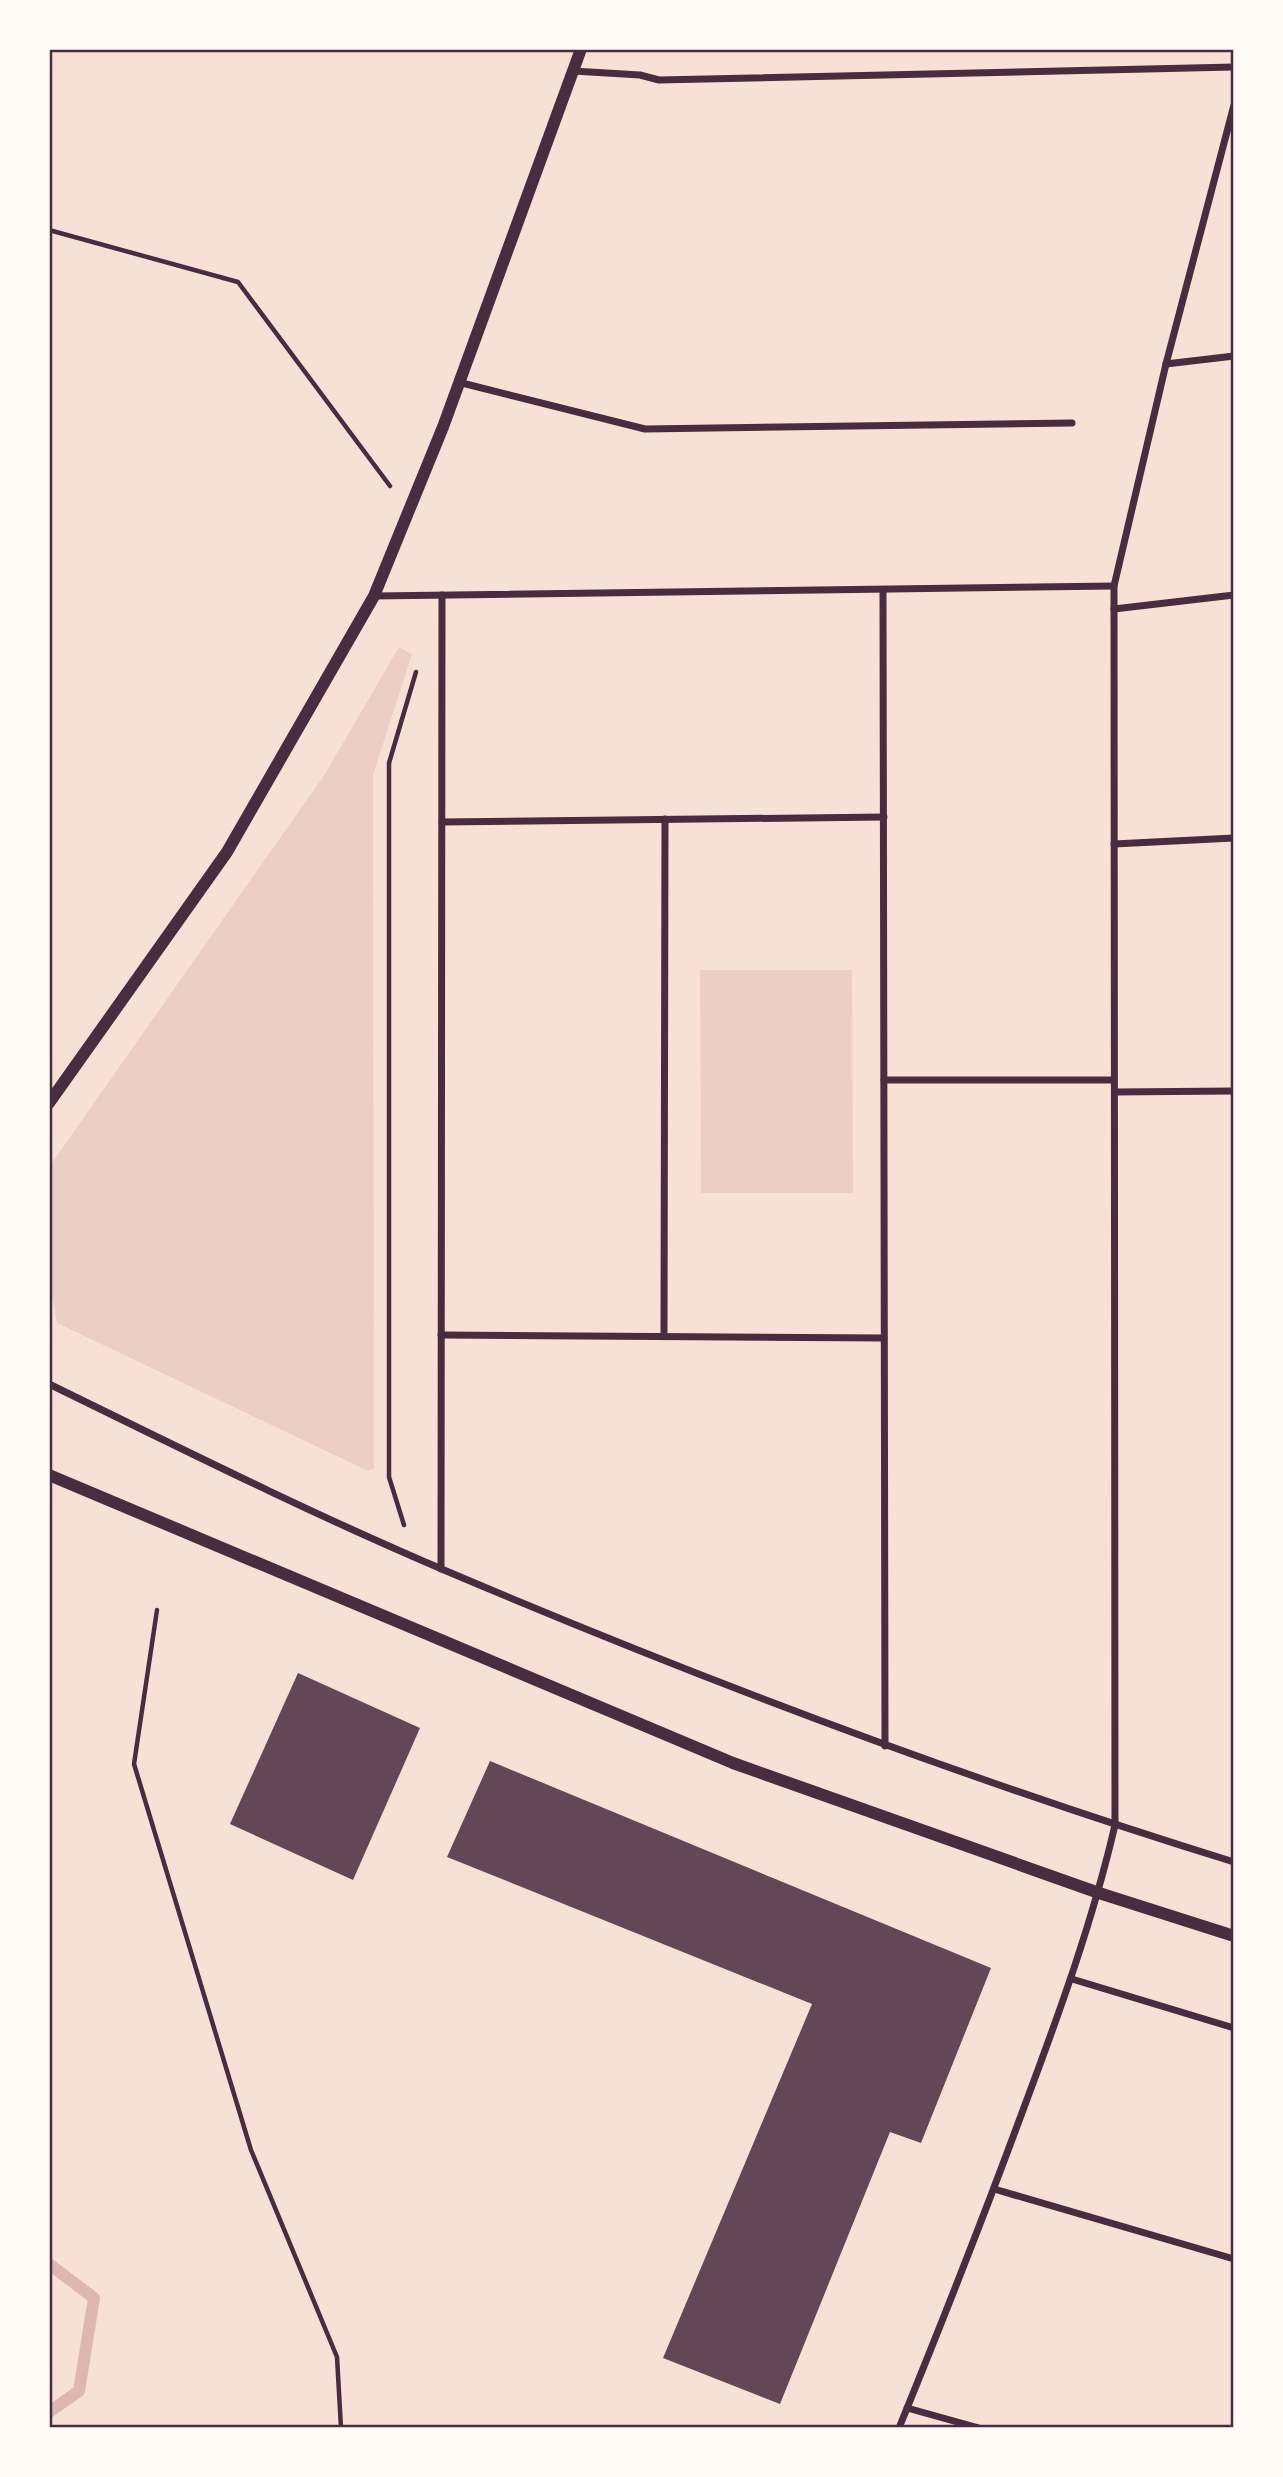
<svg xmlns="http://www.w3.org/2000/svg" width="1283" height="2477" font-family="Lora,serif">
<style>
.green{fill:#ebcfc5}
.lines{fill:none;stroke-linecap:round;stroke-linejoin:round}
.stream{stroke:#dcb8b0;stroke-width:12}
.building{fill:#644757}
.path{stroke:#4a2c40;stroke-width:4.5}
.minor{stroke:#4a2c40;stroke-width:7}
.tertiary{stroke:#4a2c40;stroke-width:12}
.neatline{fill:none;stroke:#4a2c40;stroke-width:2.5}
</style>
<rect width="100%" height="100%" fill="#f7e1d7"/>
<!-- green -->
<g class="green">
<polygon points="399,647 412,654 373,775 374,1468 368,1471 57,1323 49,1279 49,1167 325,774"/>
<polygon points="700,970 852,970 853,1193 701,1193"/>
</g>
<g class="lines">
<!-- stream -->
<polyline class="stream" points="49,2264 94,2298 79,2391 49,2412"/>
</g>
<!-- building -->
<g class="building">
<polygon points="298,1673 420,1728 353,1880 230,1824"/>
<polygon points="490,1761 991,1968 921,2143 890,2132 780,2404 663,2358 812,2004 447,1857"/>
</g>
<g class="lines">
<!-- path -->
<g class="path">
<polyline points="49,230 238,282 390,486"/>
<polyline points="404,1525 389,1477 389,763 416,672"/>
<polyline points="157,1610 134,1764 251,2150 337,2357 341,2428"/>
</g>
<!-- minor -->
<g class="minor">
<polyline points="573,71 640,75 659,80 1234,67"/>
<polyline points="1166,364 1234,356"/>
<polyline points="458,382 645,429 1072,423"/>
<polyline points="883,590 885,1746"/>
<polyline points="374,596 1114,586"/>
<polyline points="1114,609 1234,595"/>
<polyline points="442,822 884,817"/>
<polyline points="1114,844 1234,838"/>
<polyline points="884,1080 1114,1080"/>
<polyline points="1115,1092 1234,1091"/>
<polyline points="441,1335 884,1338"/>
<polyline points="664,1336 665,819"/>
<path d="M 49,1384 C 180,1448 310,1513 444,1570 C 703,1680 965,1779 1234,1862"/>
<polyline points="441,1569 442,595"/>
<polyline points="1072,1979 1234,2028"/>
<polyline points="994,2189 1234,2259"/>
<polyline points="907,2408 979,2428"/>
<path d="M 899,2428 C 943,2320 986,2211 1026,2102 C 1060,2011 1093,1920 1115,1825 L 1114,586 L 1166,364 L 1234,105"/>
</g>
<!-- tertiary -->
<g class="tertiary">
<polyline points="49,1103 227,852 374,596 443,427 581,49"/>
<polyline points="49,1475 733,1763 1099,1893 1234,1936"/>
</g>
</g>
<!-- border -->
<rect width="1283" height="2477" fill="none" stroke="#fffaf5" stroke-width="102"/>
<rect x="51" y="51" width="1181" height="2375" class="neatline"/>
</svg>
